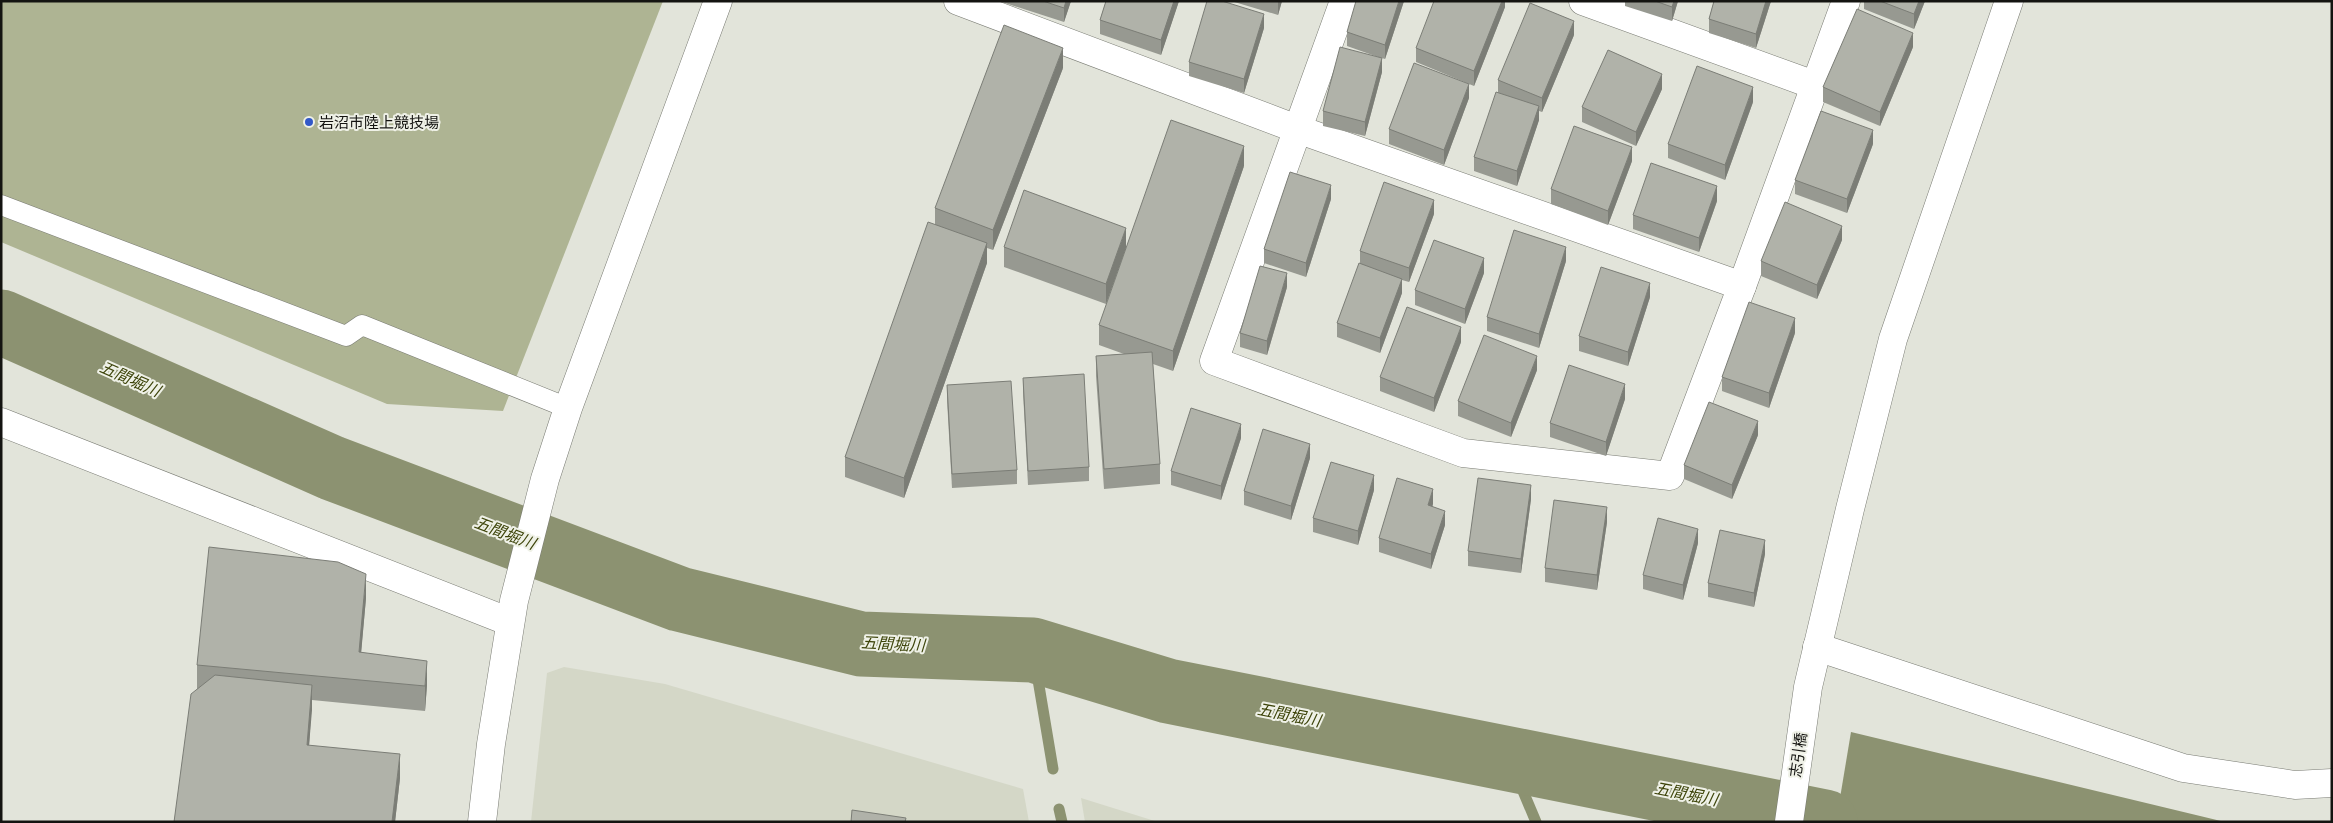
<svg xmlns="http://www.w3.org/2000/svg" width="2333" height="823" font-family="Montserrat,'Noto Sans JP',sans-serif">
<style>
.built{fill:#d4d7c7}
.green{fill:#aeb493}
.water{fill:#8c9271}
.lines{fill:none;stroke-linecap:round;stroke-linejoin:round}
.stream{stroke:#8c9271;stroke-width:11}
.river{stroke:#8c9271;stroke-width:65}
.service-casing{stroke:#797b73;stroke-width:21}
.minor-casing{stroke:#797b73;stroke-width:29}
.tertiary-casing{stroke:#797b73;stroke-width:29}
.service{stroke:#fff;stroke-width:20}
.minor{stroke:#fff;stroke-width:28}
.tertiary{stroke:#fff;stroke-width:28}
.wall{fill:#979991}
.shaded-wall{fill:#7b7d76}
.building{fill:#b0b2a9;stroke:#7b7d76}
.poi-dot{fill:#3258c8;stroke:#eff1e7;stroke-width:2}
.labels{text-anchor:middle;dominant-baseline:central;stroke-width:4;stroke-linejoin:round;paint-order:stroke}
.poi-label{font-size:15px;fill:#141411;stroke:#eff1e7;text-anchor:start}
.street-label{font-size:15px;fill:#141411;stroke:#eff1e7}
.water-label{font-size:16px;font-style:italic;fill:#3e450b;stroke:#eff1e7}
</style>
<rect width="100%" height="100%" fill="#e2e4da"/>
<!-- built -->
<g class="built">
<polygon points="564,667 665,684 1023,789 1029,822 531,822 547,673"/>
<polygon points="1081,798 1158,822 1085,822"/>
</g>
<!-- green -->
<polygon class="green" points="1,1 663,1 503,411 387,404 1,242"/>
<!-- water -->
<polygon class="water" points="1851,732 2225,822 1836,822"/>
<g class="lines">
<!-- stream -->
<g class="stream">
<polyline points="1033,650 1053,769"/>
<polyline points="1510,760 1536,822"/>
<polyline points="1059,809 1062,822"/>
</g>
<!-- river -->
<polyline class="river" points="1,322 332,468 679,599 861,644 1033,650 1168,691 1825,822"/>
<defs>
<polyline id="service" points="1,205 346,336 362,325 568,408"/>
<g id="minor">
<polyline points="958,1 1297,129 1742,286"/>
<polyline points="1344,1 1214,361 1463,453 1670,476 1742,286 1846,1"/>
<polyline points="1583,1 1814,85"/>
<polyline points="1,422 510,622"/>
<polyline points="1817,647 2183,768 2295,785 2332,783"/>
</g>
<g id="tertiary">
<polyline points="482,822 491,744 514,601 545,479 568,408 718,1"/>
<polyline points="1789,822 1808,687 1850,509 1893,339 2009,1"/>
</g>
</defs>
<!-- service casing -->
<use href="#service" class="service-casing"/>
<!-- minor casing -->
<use href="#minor" class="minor-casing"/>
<!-- tertiary casing -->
<use href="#tertiary" class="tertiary-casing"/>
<!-- service -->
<use href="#service" class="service"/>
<!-- minor -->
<use href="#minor" class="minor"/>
<!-- tertiary -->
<use href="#tertiary" class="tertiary"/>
</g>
<!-- wall -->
<g class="wall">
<polygon points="999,1 1071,1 1064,22"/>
<polygon points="1106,1 1179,1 1161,55 1100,34 1100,20"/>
<polygon points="1231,1 1282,1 1278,15"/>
<polygon points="1404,1 1385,59 1382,58 1382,72 1365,136 1323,126 1323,111 1378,57 1347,46 1347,32"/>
<polygon points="1505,1 1505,7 1474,86 1416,62 1416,48"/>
<polygon points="1625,1 1678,1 1672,21 1625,6"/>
<polygon points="1714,1 1771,1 1756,48 1709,33 1709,19"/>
<polygon points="1864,1 1925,1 1914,29 1864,9"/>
<polygon points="1264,28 1244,93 1189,76 1189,62"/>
<polygon points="1574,35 1542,112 1539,111 1539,120 1517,186 1474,171 1474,157 1498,92 1498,80"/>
<polygon points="1913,47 1880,126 1823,102 1823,87"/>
<polygon points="1063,68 993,250 987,248 987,263 904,498 845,477 845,457 935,225 935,208"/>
<polygon points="1662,89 1636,146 1582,122 1582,107"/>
<polygon points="1469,98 1444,165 1389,144 1389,129"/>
<polygon points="1753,102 1725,180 1668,158 1668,144"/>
<polygon points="1873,144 1847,213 1795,194 1795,180"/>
<polygon points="1632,161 1608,225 1551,204 1551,189"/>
<polygon points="1244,166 1173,371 1153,364 1160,464 1160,484 1104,489 1096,376 1096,356 1124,354 1099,345 1099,325"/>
<polygon points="1331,199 1306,277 1264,263 1264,249"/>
<polygon points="1717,201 1699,252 1633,229 1633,215"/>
<polygon points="1434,214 1409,282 1402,280 1402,293 1380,353 1337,337 1337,323 1360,263 1360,251"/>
<polygon points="1842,240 1817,299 1761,276 1761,261"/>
<polygon points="1004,247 1126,248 1106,304 1004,267"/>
<polygon points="1566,261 1539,348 1487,331 1487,317"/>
<polygon points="1484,273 1465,324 1415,305 1415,290"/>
<polygon points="1287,287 1267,355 1240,347 1240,333"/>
<polygon points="1650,297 1628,366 1579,351 1579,336"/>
<polygon points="1795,333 1769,408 1722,391 1722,377"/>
<polygon points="1461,342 1434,412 1380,391 1380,377"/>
<polygon points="1537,370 1511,437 1458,416 1458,401"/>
<polygon points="1023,378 1089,467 1089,481 1028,485 1023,392"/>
<polygon points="947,385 1017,470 1017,484 952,488 947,400"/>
<polygon points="1625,399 1606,456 1550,437 1550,423"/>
<polygon points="1758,435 1732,499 1684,479 1684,465"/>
<polygon points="1241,438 1221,500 1171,485 1171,471"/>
<polygon points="1310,458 1291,520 1244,505 1244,491"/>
<polygon points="1374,490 1358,545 1313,532 1313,518"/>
<polygon points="1531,499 1521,573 1468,566 1468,551"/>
<polygon points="1433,504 1432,507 1445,525 1431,569 1379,552 1379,538"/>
<polygon points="1607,522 1597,590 1545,582 1545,568"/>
<polygon points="1698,543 1683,600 1643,589 1643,575"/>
<polygon points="1765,554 1754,607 1708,597 1708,583"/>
<polygon points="366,598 361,652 427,685 425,711 312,700 309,746 400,778 395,822 174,822 197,689 197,665"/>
</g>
<!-- shaded-wall -->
<g class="shaded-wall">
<polygon points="1066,1 1071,1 1064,22 1064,8"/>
<polygon points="1174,1 1179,1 1161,55 1161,40"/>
<polygon points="1278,1 1282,1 1278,15"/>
<polygon points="1399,1 1404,1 1385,59 1385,45"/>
<polygon points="1502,1 1505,1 1505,7 1474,86 1474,71"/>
<polygon points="1674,1 1678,1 1672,21 1672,7"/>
<polygon points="1766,1 1771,1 1756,48 1756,34"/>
<polygon points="1919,1 1925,1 1914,29 1914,14"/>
<polygon points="1264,14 1264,28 1244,93 1244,79"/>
<polygon points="1574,21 1574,35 1542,112 1542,98"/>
<polygon points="1913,33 1913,47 1880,126 1880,112"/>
<polygon points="1063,48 1063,68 993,250 993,230"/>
<polygon points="1382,58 1382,72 1365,136 1365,122"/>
<polygon points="1662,74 1662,89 1636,146 1636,132"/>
<polygon points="1469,84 1469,98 1444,165 1444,150"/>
<polygon points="1753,87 1753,102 1725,180 1725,165"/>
<polygon points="1539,106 1539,120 1517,186 1517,171"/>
<polygon points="1873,130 1873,144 1847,213 1847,199"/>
<polygon points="1244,146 1244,166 1173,371 1173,351"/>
<polygon points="1632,147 1632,161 1608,225 1608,211"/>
<polygon points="1331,185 1331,199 1306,277 1306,263"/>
<polygon points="1717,186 1717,201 1699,252 1699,238"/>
<polygon points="1434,200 1434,214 1409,282 1409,268"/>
<polygon points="1842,226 1842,240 1817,299 1817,285"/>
<polygon points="1126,228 1126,248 1106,304 1106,284"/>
<polygon points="987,243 987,263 904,498 904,478"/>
<polygon points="1566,247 1566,261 1539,348 1539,334"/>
<polygon points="1484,258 1484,273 1465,324 1465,309"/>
<polygon points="1287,273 1287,287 1267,355 1267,341"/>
<polygon points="1402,279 1402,293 1380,353 1380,338"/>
<polygon points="1650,283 1650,297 1628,366 1628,352"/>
<polygon points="1795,318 1795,333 1769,408 1769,393"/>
<polygon points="1461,327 1461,342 1434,412 1434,398"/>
<polygon points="1537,356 1537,370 1511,437 1511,423"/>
<polygon points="1625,384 1625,399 1606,456 1606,442"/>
<polygon points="1758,421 1758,435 1732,499 1732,485"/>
<polygon points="1241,424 1241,438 1221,500 1221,486"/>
<polygon points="1310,444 1310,458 1291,520 1291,506"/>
<polygon points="1374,475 1374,490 1358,545 1358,531"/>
<polygon points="1531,485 1531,499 1521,573 1521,559"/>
<polygon points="1433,489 1433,504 1428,520 1428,505"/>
<polygon points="1607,507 1607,522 1597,590 1597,575"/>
<polygon points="1445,511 1445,525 1431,569 1431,554"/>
<polygon points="1698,529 1698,543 1683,600 1683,585"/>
<polygon points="1765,540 1765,554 1754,607 1754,593"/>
<polygon points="366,574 366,598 359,677 359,652"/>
<polygon points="427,661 427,685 425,711 425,686"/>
<polygon points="312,685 312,710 307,770 307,745"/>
<polygon points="400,754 400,778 395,822 392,822"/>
</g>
<!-- building -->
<g class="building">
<polygon points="1043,1 1066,1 1064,8"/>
<polygon points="1106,1 1174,1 1161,40 1100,20"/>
<polygon points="1207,1 1222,1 1264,14 1244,79 1189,62"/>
<polygon points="1356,1 1399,1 1385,45 1347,32"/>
<polygon points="1434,1 1502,1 1474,71 1416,48"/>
<polygon points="1655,1 1674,1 1672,7"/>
<polygon points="1714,1 1766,1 1756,34 1709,19"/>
<polygon points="1880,1 1919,1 1914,14"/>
<polygon points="1530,3 1574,21 1542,98 1498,80"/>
<polygon points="1857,9 1913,33 1880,112 1823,87"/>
<polygon points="1004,25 1063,48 993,230 935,208"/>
<polygon points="1340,47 1382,58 1365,122 1323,111"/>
<polygon points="1608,50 1662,74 1636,132 1582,107"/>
<polygon points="1414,63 1469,84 1444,150 1389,129"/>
<polygon points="1697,66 1753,87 1725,165 1668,144"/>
<polygon points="1496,92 1539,106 1517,171 1474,157"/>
<polygon points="1821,111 1873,130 1847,199 1795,180"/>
<polygon points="1171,120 1244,146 1173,351 1099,325"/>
<polygon points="1574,126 1632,147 1608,211 1551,189"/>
<polygon points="1651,163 1717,186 1699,238 1633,215"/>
<polygon points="1290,172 1331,185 1306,263 1264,249"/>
<polygon points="1384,182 1434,200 1409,268 1360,251"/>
<polygon points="1024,190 1126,228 1106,284 1004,247"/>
<polygon points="1785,202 1842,226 1817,285 1761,261"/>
<polygon points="928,222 987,243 904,478 845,457"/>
<polygon points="1514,230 1566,247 1539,334 1487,317"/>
<polygon points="1434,240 1484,258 1465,309 1415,290"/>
<polygon points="1359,263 1402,279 1380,338 1337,323"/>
<polygon points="1260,266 1287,273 1267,341 1240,333"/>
<polygon points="1601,267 1650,283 1628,352 1579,336"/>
<polygon points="1749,302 1795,318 1769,393 1722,377"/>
<polygon points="1407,307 1461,327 1434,398 1380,377"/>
<polygon points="1484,335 1537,356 1511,423 1458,401"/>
<polygon points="1152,352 1160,464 1104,469 1096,356"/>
<polygon points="1569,365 1625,384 1606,442 1550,423"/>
<polygon points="1084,374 1089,467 1028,471 1023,378"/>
<polygon points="1011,381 1017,470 952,474 947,385"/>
<polygon points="1709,402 1758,421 1732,485 1684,465"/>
<polygon points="1191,408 1241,424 1221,486 1171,471"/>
<polygon points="1263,429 1310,444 1291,506 1244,491"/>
<polygon points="1331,462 1374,475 1358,531 1313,518"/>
<polygon points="1397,478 1433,489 1428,505 1445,511 1431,554 1379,538"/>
<polygon points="1478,478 1531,485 1521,559 1468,551"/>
<polygon points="1554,500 1607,507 1597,575 1545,568"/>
<polygon points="1658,518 1698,529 1683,585 1643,575"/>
<polygon points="1720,530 1765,540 1754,593 1708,583"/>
<polygon points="209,547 338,562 366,574 359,652 427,661 425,686 197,665"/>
<polygon points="215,675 312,685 307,745 400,754 392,822 174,822 191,694"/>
<polygon points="852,810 906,818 905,822 851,822"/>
</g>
<!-- markers -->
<circle class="poi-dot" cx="309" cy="122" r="5"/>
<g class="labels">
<!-- poi labels -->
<g class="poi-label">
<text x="319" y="122">岩沼市陸上競技場</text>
</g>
<!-- street labels -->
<g class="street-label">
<text transform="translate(1798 755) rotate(-82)">志引橋</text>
</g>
<!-- water labels -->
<g class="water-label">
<text transform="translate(130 379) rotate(24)">五間堀川</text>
<text transform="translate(505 533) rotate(21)">五間堀川</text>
<text transform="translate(893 644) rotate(3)">五間堀川</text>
<text transform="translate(1289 715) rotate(11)">五間堀川</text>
<text transform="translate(1686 794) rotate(11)">五間堀川</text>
</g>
</g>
<!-- border -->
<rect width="2333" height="823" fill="none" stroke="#141411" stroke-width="5"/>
</svg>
